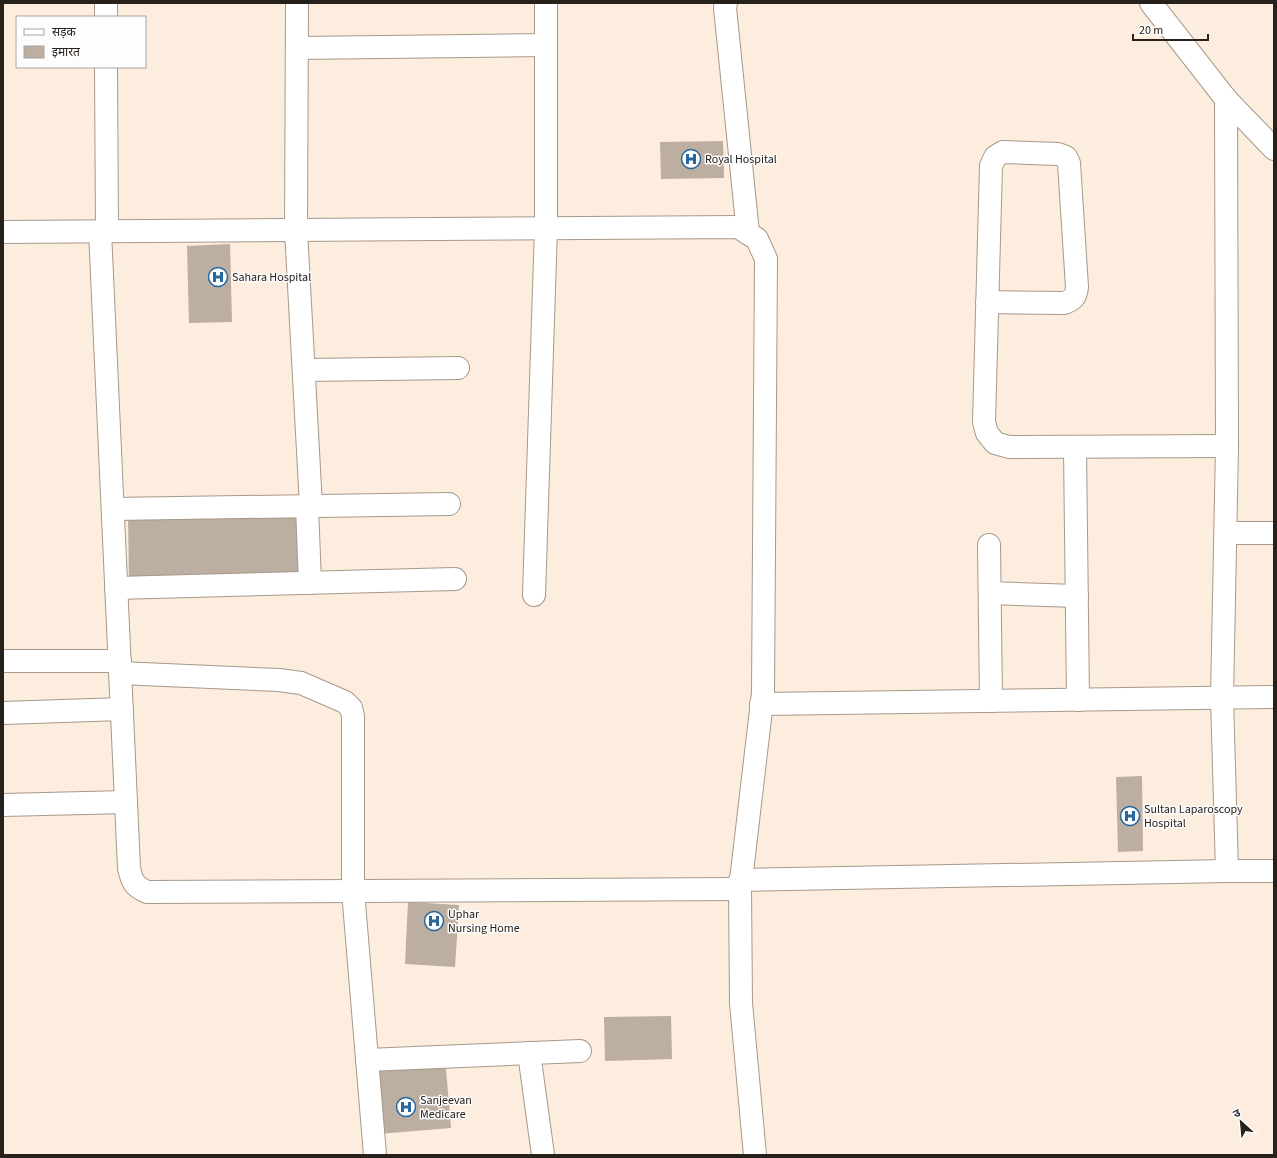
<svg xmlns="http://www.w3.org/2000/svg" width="1277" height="1158" font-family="'Source Sans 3','Noto Sans Devanagari',sans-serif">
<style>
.building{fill:#bcaea0}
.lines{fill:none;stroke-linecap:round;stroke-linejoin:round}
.minor-casing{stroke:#a7998b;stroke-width:24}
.minor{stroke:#fff;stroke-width:22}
.labels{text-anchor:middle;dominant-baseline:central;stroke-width:3;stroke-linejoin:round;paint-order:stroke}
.poi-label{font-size:12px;fill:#27211c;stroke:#fdfdfd;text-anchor:start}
</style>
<rect width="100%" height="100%" fill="#fcedde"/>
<!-- building -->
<g class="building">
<polygon points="723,141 724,178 661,179 660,142"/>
<polygon points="230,244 232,322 189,323 187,246"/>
<polygon points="300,511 301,579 129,582 128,515"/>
<polygon points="1142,776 1143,851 1118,852 1116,777"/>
<polygon points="408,902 459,905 455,967 405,964"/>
<polygon points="671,1016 672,1059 605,1061 604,1017"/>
<polygon points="445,1057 451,1128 378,1134 372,1064"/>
</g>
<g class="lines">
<defs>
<g id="minor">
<polyline points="106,3 106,17"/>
<polyline points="297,3 296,230 311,506"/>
<polyline points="726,3 725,8 748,233"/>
<polyline points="1151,3 1226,99 1274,149"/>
<polyline points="297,48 546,45"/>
<polyline points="106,67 107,231"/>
<polyline points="1226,99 1227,446 1222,698 1227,871"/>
<path d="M 100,231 L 129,868 C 132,882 134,886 147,892 L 740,889"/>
<polyline points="3,232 738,227 757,239 766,259 763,693 740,889 741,1003 755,1155"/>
<path d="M 987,302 L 1064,303 C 1073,300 1076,297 1077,287 L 1069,163 L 1066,157 L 1058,154 L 1003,152 L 995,157 L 991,166 L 984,422 L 987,433 L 995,443 L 1009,447 L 1227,446"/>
<polyline points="304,370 458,368"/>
<polyline points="1075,448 1078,700"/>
<polyline points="307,506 310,583"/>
<polyline points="113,509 449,504"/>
<polyline points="1226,533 1274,533"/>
<polyline points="989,545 991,701"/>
<polyline points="116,588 455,579"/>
<polyline points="990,593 1077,596"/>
<polyline points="534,595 546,228 546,3"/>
<polyline points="3,661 120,661"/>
<polyline points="120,673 279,680 301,683 345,702 351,708 353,716 353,891 375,1155"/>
<polyline points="761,704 1274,697"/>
<polyline points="3,713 122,709"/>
<polyline points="3,805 126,802"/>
<polyline points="740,880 1227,871 1274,871"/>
<polyline points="529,1053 543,1155"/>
<polyline points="367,1060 580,1051"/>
</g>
</defs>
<!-- minor casing -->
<use href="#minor" class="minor-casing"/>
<!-- minor -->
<use href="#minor" class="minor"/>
</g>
<!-- icons -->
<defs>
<symbol id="hospital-ring" viewBox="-11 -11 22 22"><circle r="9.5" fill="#fdfdfd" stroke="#28679d" stroke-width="1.5"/><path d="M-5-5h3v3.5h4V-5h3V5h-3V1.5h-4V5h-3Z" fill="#28679d"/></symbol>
</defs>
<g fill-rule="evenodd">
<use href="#hospital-ring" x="680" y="148" width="22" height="22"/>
<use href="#hospital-ring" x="207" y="266" width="22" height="22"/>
<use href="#hospital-ring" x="1119" y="805" width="22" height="22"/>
<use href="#hospital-ring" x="423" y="910" width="22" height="22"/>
<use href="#hospital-ring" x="395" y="1096" width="22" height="22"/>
</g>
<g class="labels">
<!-- poi labels -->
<g class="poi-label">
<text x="705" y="159">Royal Hospital</text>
<text x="232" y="277">Sahara Hospital</text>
<text x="1144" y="809">Sultan Laparoscopy<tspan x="1144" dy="14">Hospital</tspan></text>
<text x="448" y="914">Uphar<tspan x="448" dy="14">Nursing Home</tspan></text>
<text x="420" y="1100">Sanjeevan<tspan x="420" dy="14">Medicare</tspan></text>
</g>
</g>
<!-- border -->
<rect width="1277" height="1158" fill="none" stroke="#27211c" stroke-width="8"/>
<!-- legend -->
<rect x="16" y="16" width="130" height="52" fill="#fdfdfd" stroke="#a7a5a3"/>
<rect x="24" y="29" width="20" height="6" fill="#ffffff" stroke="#a7a5a3"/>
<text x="52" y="36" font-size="12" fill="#27211c">सड़क</text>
<rect x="24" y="46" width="20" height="12" fill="#bcaea0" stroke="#a7a5a3"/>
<text x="52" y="56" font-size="12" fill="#27211c">इमारत</text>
<!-- north arrow -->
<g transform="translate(1241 1122) rotate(333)" stroke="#fdfdfd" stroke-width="3" paint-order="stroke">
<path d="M0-3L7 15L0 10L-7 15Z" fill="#27211c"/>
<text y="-6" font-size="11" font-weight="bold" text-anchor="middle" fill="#27211c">उ</text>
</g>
<!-- scale -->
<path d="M1133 34v6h75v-6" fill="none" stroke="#27211c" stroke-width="2"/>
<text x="1139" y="34" font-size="12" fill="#27211c" stroke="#fdfdfd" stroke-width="3" paint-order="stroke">20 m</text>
</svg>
